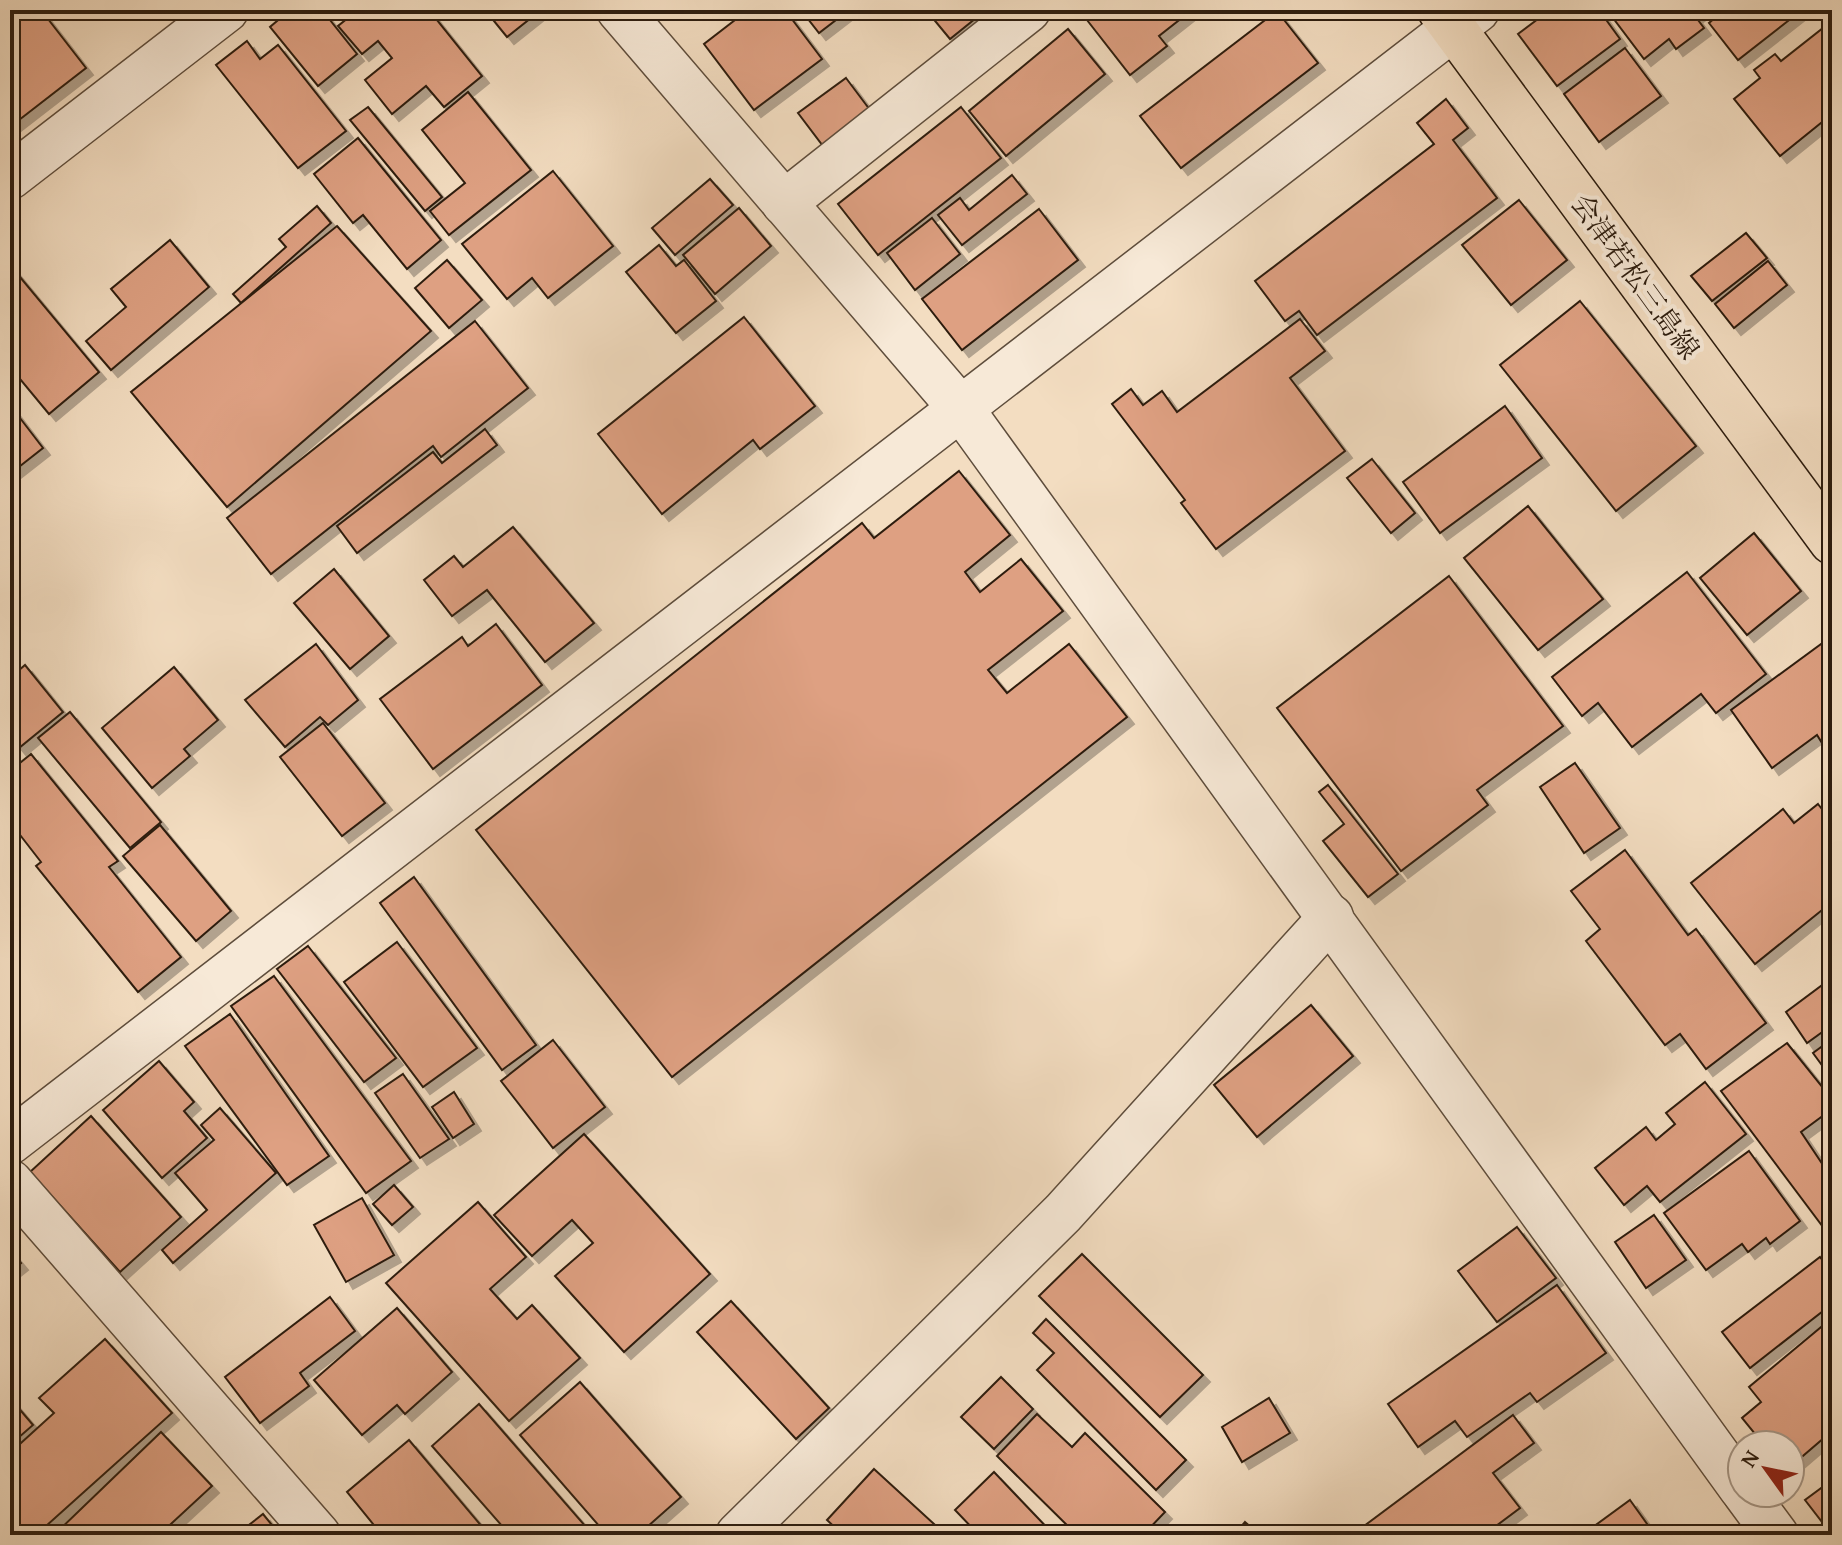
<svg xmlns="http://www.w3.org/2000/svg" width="1842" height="1545" font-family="'Gentium Book Plus','Noto Serif JP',serif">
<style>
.building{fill:#dea082;stroke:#2d1d0f;stroke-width:2;filter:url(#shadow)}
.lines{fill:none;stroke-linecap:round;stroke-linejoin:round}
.minor-casing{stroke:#5e4d3c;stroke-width:47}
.major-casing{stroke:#2d1d0f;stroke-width:47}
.minor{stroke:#f7e9d7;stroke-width:44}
.major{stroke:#f3ddc1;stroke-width:44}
.labels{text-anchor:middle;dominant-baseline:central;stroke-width:8;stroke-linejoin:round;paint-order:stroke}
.street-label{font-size:28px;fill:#2d1d0f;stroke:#f7e9d7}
</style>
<defs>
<filter id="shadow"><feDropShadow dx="7" dy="7" stdDeviation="0" flood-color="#0004"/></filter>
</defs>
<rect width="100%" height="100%" fill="#f3ddc1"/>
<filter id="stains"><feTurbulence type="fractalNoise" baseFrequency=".0025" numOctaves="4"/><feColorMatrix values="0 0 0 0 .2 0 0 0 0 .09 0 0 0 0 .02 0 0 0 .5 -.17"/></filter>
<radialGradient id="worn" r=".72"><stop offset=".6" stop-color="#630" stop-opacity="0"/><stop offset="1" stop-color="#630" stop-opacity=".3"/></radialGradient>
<!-- building -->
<g class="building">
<polygon points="10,10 41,10 86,68 10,127"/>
<polygon points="290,10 322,10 357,54 318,86 270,27"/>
<polygon points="358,10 429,10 482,76 444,107 426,86 392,114 365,80 392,58 378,41 362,54 338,26"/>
<polygon points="485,10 541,10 507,37"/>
<polygon points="748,10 785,10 822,59 754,110 704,44"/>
<polygon points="801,10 849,10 819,33"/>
<polygon points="926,10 986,10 950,39"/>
<polygon points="1100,10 1192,10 1159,36 1167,46 1130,75 1087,20"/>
<polygon points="1550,10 1599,10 1620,39 1557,86 1518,34"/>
<polygon points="1607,10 1703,10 1695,16 1704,28 1676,49 1669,39 1644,59"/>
<polygon points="1724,10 1802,10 1738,60 1709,23"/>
<polygon points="1277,11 1318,63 1181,168 1140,116"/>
<polygon points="1823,28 1832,40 1832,114 1780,156 1734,99 1760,78 1754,70 1775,54 1781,61"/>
<polygon points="1068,29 1105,74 1006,156 969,111"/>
<polygon points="247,41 260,59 278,45 346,131 298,168 216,65"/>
<polygon points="1625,48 1661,96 1599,142 1564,94"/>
<polygon points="846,78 870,110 823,146 798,113"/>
<polygon points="468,92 531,170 449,235 430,211 465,183 422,130"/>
<polygon points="1446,99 1468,128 1453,140 1497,198 1317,335 1299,311 1285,321 1255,281 1434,144 1417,123"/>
<polygon points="368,107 442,197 425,211 350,120"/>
<polygon points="961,107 1001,158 878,255 838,204"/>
<polygon points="358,138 441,240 407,269 363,215 353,223 314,174"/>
<polygon points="553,171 613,246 548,298 532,278 507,299 462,244"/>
<polygon points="1012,175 1027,194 962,245 938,215 960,198 969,210"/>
<polygon points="710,179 733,205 675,255 652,228"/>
<polygon points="1519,200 1567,260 1511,305 1462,245"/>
<polygon points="317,206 331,223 241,303 233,294 286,247 279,239"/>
<polygon points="739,208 771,246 715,294 683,255"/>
<polygon points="1039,209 1078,260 962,350 922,299"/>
<polygon points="932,218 960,254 915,290 887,253"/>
<polygon points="337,226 431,331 227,507 131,392"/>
<polygon points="1746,233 1767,258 1712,301 1691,276"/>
<polygon points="170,240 209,287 111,370 86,341 126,307 111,289"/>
<polygon points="659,245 676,266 684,260 716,301 676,333 626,272"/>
<polygon points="447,260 482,300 449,328 415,288"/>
<polygon points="1768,261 1787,285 1734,328 1715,304"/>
<polygon points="10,265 99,372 49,414 10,367"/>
<polygon points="1580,301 1696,446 1616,511 1500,365"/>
<polygon points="744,317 815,406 760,449 753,440 662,514 598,434"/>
<polygon points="1300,319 1325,351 1290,378 1345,451 1216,549 1181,503 1185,500 1112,404 1131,389 1143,405 1162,391 1177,412"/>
<polygon points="475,321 528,388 441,457 433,446 271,574 227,518"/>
<polygon points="10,405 43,448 10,474"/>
<polygon points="1505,406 1542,458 1440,533 1403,482"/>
<polygon points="485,429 497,445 357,553 337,526 433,452 442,463"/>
<polygon points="1372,459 1415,513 1391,533 1347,478"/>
<polygon points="959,471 1010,535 965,572 980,592 1021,559 1063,611 988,670 1007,693 1069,644 1127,717 672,1077 476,830 862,523 874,538"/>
<polygon points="1528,506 1603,599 1538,650 1464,558"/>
<polygon points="513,527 594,623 545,662 487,590 452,616 424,580 454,556 463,567"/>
<polygon points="1754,533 1801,591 1747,635 1700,578"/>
<polygon points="334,569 389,636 350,669 294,603"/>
<polygon points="1687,572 1766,674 1716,713 1701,694 1632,747 1598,703 1582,716 1552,677"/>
<polygon points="1449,576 1563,726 1477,790 1488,805 1401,871 1277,708"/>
<polygon points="496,624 542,685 433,769 380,699 462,637 468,646"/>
<polygon points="1832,636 1832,735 1822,743 1817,735 1772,768 1731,710"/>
<polygon points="316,644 358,700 328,725 320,717 285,747 245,700"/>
<polygon points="25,665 63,712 19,748 10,737 10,678"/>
<polygon points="174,667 218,720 184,749 190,756 152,788 102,728"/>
<polygon points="70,712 161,822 130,848 38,738"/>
<polygon points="323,723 385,803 342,836 280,757"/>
<polygon points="31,754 118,861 109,867 181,957 138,992 36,866 41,862 10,822 10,771"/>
<polygon points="1575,763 1620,828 1584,853 1540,787"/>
<polygon points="1328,785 1398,874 1368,897 1323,841 1344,824 1319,792"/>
<polygon points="1818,804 1832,822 1832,902 1755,964 1691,883 1783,809 1794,823"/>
<polygon points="160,825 231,911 196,941 123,856"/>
<polygon points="1625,850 1688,935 1696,929 1766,1023 1706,1069 1680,1034 1665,1045 1586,941 1600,929 1571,891"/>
<polygon points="414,877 536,1045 502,1070 380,903"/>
<polygon points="397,942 477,1048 423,1087 344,982"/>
<polygon points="308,946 396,1058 364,1082 277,969"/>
<polygon points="274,976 411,1161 366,1193 231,1006"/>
<polygon points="1829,980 1832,984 1832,1025 1807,1043 1786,1012"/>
<polygon points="1311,1005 1353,1056 1257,1137 1214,1085"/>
<polygon points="230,1014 329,1156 287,1185 185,1046"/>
<polygon points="1832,1039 1832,1079 1813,1053"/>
<polygon points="553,1040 605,1107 553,1148 501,1081"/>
<polygon points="1787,1043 1832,1099 1832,1109 1801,1132 1827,1171 1832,1167 1832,1239 1721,1091"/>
<polygon points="159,1061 194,1102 184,1111 207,1138 162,1178 103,1110"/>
<polygon points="403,1074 449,1139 420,1158 375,1093"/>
<polygon points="1705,1082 1746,1134 1660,1202 1647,1186 1624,1205 1595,1168 1646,1127 1656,1140 1675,1124 1666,1113"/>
<polygon points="454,1092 474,1124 453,1138 432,1107"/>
<polygon points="220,1108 276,1173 173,1263 162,1250 207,1210 175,1173 214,1140 201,1125"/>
<polygon points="91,1116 181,1217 120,1272 30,1172"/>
<polygon points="584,1134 710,1274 624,1352 555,1276 593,1243 572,1220 532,1256 494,1215"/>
<polygon points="1749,1151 1800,1221 1770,1244 1766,1238 1748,1252 1742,1244 1706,1270 1664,1213"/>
<polygon points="394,1185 413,1207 392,1225 373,1204"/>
<polygon points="362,1198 394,1255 346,1282 314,1225"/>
<polygon points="478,1202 526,1257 490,1289 517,1319 532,1305 580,1358 509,1421 386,1283"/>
<polygon points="1654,1215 1686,1260 1646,1288 1615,1242"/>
<polygon points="1517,1227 1556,1278 1497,1322 1458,1271"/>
<polygon points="10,1250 21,1263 10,1272"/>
<polygon points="1082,1254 1203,1375 1160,1417 1039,1296"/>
<polygon points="1820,1257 1832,1273 1832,1304 1750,1368 1722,1332"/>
<polygon points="1557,1285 1606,1353 1537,1402 1530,1393 1467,1437 1455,1421 1418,1447 1388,1404"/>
<polygon points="330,1297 355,1331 300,1373 309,1386 260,1423 225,1377"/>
<polygon points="731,1301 829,1408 796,1439 697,1332"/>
<polygon points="397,1308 452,1372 405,1414 397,1405 362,1435 314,1380"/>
<polygon points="1832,1318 1832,1414 1829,1417 1832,1421 1832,1431 1790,1467 1790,1445 1764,1445 1742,1418 1761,1402 1749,1387"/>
<polygon points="1046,1319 1186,1460 1156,1490 1037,1370 1054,1353 1033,1333"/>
<polygon points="105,1339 172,1413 36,1535 10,1535 10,1453 54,1413 39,1398"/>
<polygon points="1001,1377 1033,1409 994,1449 961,1417"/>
<polygon points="580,1382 681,1497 638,1535 607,1535 520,1435"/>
<polygon points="10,1398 33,1425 10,1445"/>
<polygon points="1269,1398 1290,1433 1242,1462 1222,1427"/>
<polygon points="479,1404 593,1535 510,1535 432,1446"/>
<polygon points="1037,1414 1072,1447 1085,1433 1165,1512 1143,1535 1077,1535 997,1456"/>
<polygon points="1513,1415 1534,1443 1493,1473 1520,1508 1484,1535 1359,1535 1356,1532"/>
<polygon points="161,1432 212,1486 159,1535 54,1535"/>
<polygon points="409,1440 489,1535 382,1535 347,1492"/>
<polygon points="874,1469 946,1535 843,1535 827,1520"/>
<polygon points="994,1472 1054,1535 979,1535 955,1510"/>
<polygon points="1832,1480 1832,1535 1805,1500"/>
<polygon points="1630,1500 1655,1535 1582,1535"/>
<polygon points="263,1514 280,1535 236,1535"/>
<polygon points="1245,1522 1260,1535 1234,1535"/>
</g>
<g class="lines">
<defs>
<g id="minor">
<polyline points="619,10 962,410 1742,1489"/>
<polyline points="10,177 226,10"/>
<polyline points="784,203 1028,10"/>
<polyline points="10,1142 1477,10"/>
<polyline points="10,1182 318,1535"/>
<polyline points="1745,1493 1776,1535"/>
<polyline points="738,1535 1063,1213 1331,917"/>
</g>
<polyline id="major" points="1440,10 1832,542"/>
</defs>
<!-- minor casing -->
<use href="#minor" class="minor-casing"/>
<!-- major casing -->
<use href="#major" class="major-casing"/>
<!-- minor -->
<use href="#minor" class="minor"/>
<!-- major -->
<use href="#major" class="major"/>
</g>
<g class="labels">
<!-- street labels -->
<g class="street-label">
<text transform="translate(1636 276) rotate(54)">会津若松三島線</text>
</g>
</g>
<!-- margin -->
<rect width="1842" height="1545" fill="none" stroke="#f3ddc1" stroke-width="40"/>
<rect x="12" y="12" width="1818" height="1521" fill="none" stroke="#2d1d0f" stroke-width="4"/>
<rect x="20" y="20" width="1802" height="1505" fill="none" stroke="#2d1d0f" stroke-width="2"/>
<!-- north arrow -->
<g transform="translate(1766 1469) rotate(303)"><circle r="38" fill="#f7e9d7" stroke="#a69787" stroke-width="2"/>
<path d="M0-6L14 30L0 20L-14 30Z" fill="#8f2418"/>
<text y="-12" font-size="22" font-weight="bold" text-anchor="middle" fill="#2d1d0f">N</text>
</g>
<rect width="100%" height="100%" filter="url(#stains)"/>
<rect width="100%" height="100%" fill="url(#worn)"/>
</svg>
